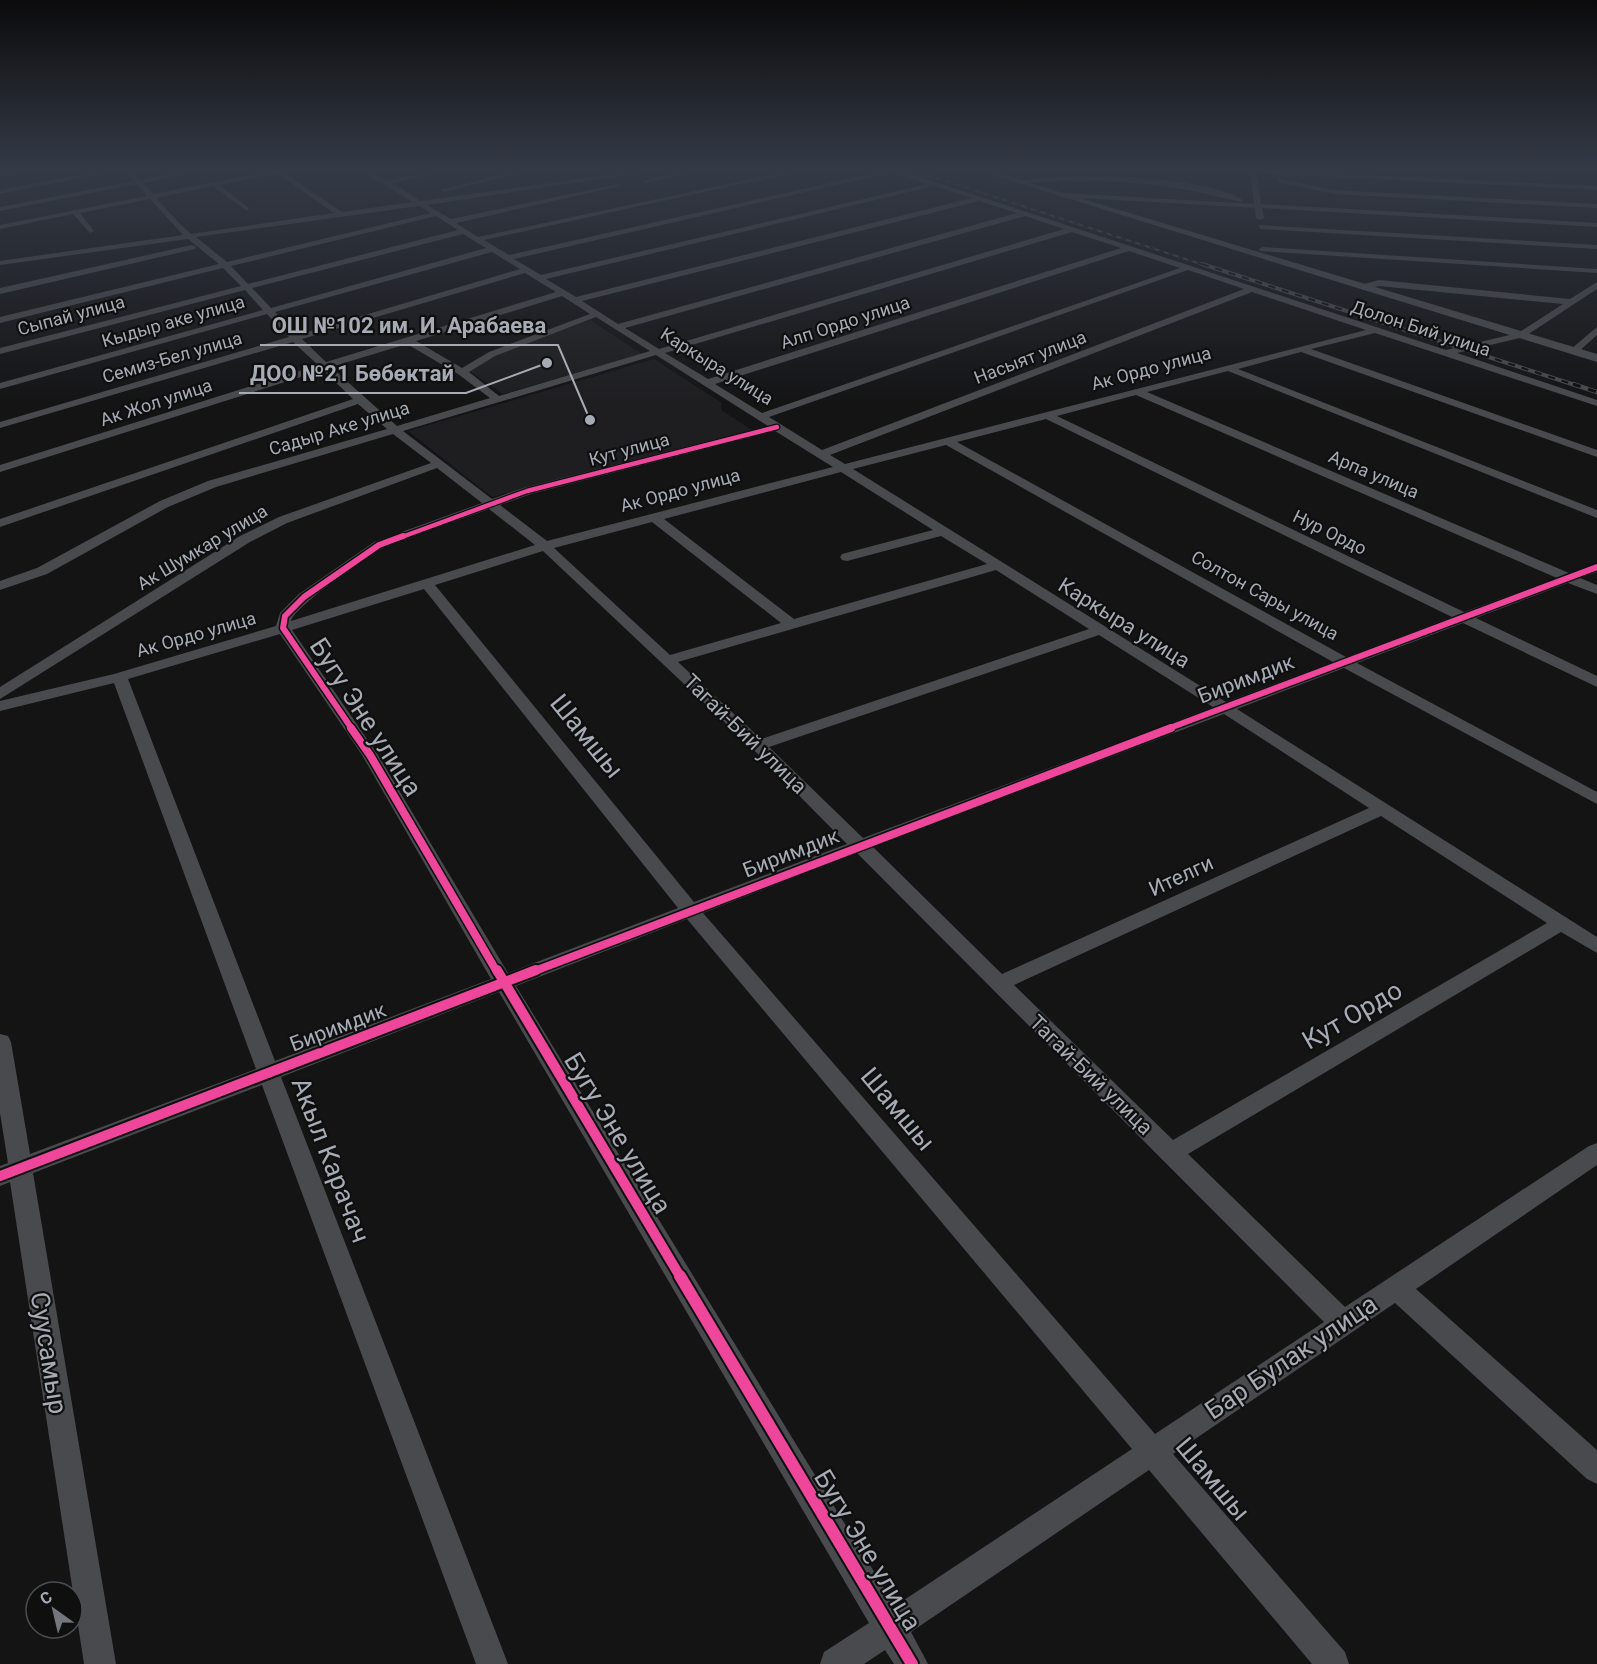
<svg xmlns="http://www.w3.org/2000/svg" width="1597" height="1664" font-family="Roboto,sans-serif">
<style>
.built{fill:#1e1e20}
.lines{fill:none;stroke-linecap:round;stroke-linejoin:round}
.minor{fill:#494a4d;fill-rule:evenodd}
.major{fill:#4b4d4f;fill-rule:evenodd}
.rail-far2-casing{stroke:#494b4d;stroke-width:2}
.rail-far1-casing{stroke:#494b4d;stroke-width:4}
.rail-casing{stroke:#494b4d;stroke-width:4.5}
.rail-far2{stroke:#0f0f10;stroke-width:1.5;stroke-dasharray:5;stroke-linecap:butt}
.rail-far1{stroke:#0f0f10;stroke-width:2;stroke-dasharray:7;stroke-linecap:butt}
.rail{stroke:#0f0f10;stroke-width:3;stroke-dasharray:8;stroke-linecap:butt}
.cycleway-far4-casing{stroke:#0f0f10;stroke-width:7}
.cycleway-far3-casing{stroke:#0f0f10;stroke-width:9}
.cycleway-far2-casing{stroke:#0f0f10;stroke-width:11}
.cycleway-far1-casing{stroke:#0f0f10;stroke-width:14}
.cycleway-casing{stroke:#0f0f10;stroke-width:16}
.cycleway-far4{stroke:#ed469a;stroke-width:4.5}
.cycleway-far3{stroke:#ed469a;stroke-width:6}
.cycleway-far2{stroke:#ed469a;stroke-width:8}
.cycleway-far1{stroke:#ed469a;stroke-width:10}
.cycleway{stroke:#ed469a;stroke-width:12}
.labels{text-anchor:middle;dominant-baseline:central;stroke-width:4.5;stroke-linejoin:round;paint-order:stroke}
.far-street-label{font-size:18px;fill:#a6abb5;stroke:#0f0f10}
.street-label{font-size:21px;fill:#a6abb5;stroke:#0f0f10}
.near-street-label{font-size:26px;fill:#a6abb5;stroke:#0f0f10}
.leader{fill:none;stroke:#a6abb5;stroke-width:2}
.callout-dot{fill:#a6abb5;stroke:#0f0f10;stroke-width:2}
.callout-label{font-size:22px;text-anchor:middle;font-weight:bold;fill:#a6abb5;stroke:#0f0f10;stroke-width:4.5;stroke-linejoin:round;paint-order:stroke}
</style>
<rect width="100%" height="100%" fill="#141415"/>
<!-- built -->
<g class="built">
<polygon points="590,320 642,354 503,394 470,371 495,355"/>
<polygon points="654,359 722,403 721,410 752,430 492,497 408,431"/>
</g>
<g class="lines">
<!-- minor -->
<g class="minor">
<polygon points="21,170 34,170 0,177 0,173"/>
<polygon points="107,170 119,170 0,194 0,190"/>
<path d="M 125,170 L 131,170 L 140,180 L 191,170 L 202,170 L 143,183 L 153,194 L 275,170 L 287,170 L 283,172 L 342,212 L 413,202 L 359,170 C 370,170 375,177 385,179 C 396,182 430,170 446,170 L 392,183 L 421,201 L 644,170 L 659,170 L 427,205 L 451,219 L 618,184 L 621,186 L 456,223 L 478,237 L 794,170 L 805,170 L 484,240 L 509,255 L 888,170 L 899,170 L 1446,350 L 1518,333 L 1563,304 L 1379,286 L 1363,290 L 1359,287 L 1360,285 L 1379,280 L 1570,299 L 1597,282 L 1597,289 L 1524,337 L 1457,353 L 1597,400 L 1597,406 L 1375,333 L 1311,349 L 1597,450 L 1597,457 L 1301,352 L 1238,369 L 1597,510 L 1597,518 L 1228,371 L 1147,392 L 1569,573 L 1597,563 L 1597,572 L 1580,578 L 1597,585 L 1597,594 L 1568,583 L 1476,618 L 1597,676 L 1597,687 L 1463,623 L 1357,663 L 1597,792 L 1597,804 L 1344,668 L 1237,709 L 1597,937 L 1597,953 L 1561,932 L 1188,1154 L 1345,1307 L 1589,1146 L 1597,1143 L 1597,1165 L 1416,1289 L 1597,1450 L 1597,1484 L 1587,1479 L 1395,1303 L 1173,1454 L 1345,1652 L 1349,1664 L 1312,1664 L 1149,1470 L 911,1632 L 928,1664 L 894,1664 L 885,1650 L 864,1664 L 820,1664 L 824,1652 L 869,1623 L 499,992 L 281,1077 L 508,1664 L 476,1664 L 262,1085 L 33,1173 L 116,1664 L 84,1664 L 10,1182 L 0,1186 L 0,1166 L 8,1163 L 0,1113 L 0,1034 L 8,1036 L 11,1042 L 30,1154 L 256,1069 L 114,683 L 0,711 L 0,701 L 114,674 L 276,626 L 280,613 L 299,594 L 374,542 L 482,503 L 437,468 L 287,523 L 250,542 L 0,699 L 0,687 L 240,536 L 279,517 L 431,463 L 393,434 L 216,487 L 168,507 L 47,574 L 0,590 L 0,581 L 37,568 L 160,501 L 208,481 L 387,429 L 358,404 L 0,527 L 0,519 L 353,399 L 323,370 L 0,472 L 0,465 L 318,365 L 293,342 L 0,428 L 0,422 L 289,337 L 267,314 L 0,389 L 0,383 L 263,310 L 245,290 L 0,354 L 0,348 L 241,286 L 223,268 L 0,323 L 0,317 L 219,264 L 188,239 L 0,265 L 0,261 L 183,235 L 150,199 L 80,213 L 94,231 L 90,233 L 73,214 L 0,229 L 0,225 L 147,196 L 137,184 L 0,211 L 0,207 L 134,181 ZM 893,172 L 927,184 L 541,275 L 514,259 ZM 276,173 L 334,213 L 191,234 L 179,223 L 156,198 L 213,186 L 247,211 L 249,208 L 219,185 ZM 934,186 L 972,198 L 576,297 L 546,279 ZM 979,201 L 1017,213 L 618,324 L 582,301 ZM 419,206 L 431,213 L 227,262 L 196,237 ZM 436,216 L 458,230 L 248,284 L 231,266 ZM 1025,216 L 1064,229 L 659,349 L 625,328 ZM 1072,232 L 1121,248 L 708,379 L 665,353 ZM 463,234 L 486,248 L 271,308 L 252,288 ZM 1129,251 L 1180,268 L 762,413 L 715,384 ZM 492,252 L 520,269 L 297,335 L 275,312 ZM 1188,270 L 1244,289 L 822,450 L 769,417 ZM 525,273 L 556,292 L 326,362 L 302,339 ZM 1252,292 L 1366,330 L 845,464 L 830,455 ZM 562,296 L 590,314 L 489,352 L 462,368 L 416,341 ZM 596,317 L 650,351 L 499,396 L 469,372 L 495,356 ZM 407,344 L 458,374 L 490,398 L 397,426 L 331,367 ZM 656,355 L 768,426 L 523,488 L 492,499 L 403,431 ZM 1136,395 L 1557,578 L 1464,612 L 1057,416 ZM 1046,419 L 1452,617 L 1346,657 L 957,442 ZM 775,431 L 833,467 L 547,541 L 500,505 L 531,494 ZM 946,445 L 1333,662 L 1226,702 L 853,469 ZM 841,472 L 933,530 L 842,554 L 840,557 L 842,560 L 847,561 L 941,536 L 987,564 L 794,619 L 664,519 ZM 489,509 L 535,545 L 291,621 C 294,607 369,555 385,547 C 418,532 455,522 489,509 ZM 652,522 L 781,623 L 670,655 L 554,548 ZM 543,551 L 752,748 L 847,844 L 694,902 L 435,585 ZM 996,570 L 1089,629 L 761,739 L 678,662 ZM 424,589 L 678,908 L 508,973 L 378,755 L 292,630 ZM 280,634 L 362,755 L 491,979 L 275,1061 L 128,679 ZM 1099,635 L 1213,707 L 863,838 L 769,747 ZM 1224,714 L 1369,808 L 1002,974 L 873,847 ZM 1381,816 L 1547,923 L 1173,1140 L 1014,985 ZM 857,853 L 1324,1322 L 1155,1434 L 703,913 ZM 687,919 L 1132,1449 L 895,1606 L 516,986 Z"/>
<polygon points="520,170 530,170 444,192 441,190"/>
<polygon points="690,170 701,170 645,183 642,181"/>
<polygon points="1229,170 1265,170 1597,186 1597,190 1257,173 1261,204 1597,223 1597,227 1262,208 1264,218 1260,220 1256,218 1255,208 1064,197 1061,195 1064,193 1254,204 1250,173"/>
<polygon points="1561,170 1597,170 1597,173 1564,172"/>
<path d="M 1072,176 C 1116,176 1207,178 1243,200 L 1240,202 C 1162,181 1097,177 1017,183 L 1014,181 Z"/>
<polygon points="1279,179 1334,190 1597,204 1597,208 1334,194 1277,182"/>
<polygon points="1258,225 1597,245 1597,249 1261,229"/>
<polygon points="192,245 196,247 195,249 0,294 0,288"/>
<polygon points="1263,247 1597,269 1597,273 1260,251 1259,249"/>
<polygon points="1597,327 1597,335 1577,353 1571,353 1571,349"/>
</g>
<!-- major -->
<polygon class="major" points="976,170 987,170 1597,354 1597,362"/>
<defs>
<polyline id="rail-far2" points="912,170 1207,266"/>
<polyline id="rail-far1" points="1202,264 1578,386"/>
<polyline id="rail" points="1573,384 1597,392"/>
</defs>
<!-- rail-far2 casing -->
<use href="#rail-far2" class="rail-far2-casing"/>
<!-- rail-far1 casing -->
<use href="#rail-far1" class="rail-far1-casing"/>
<!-- rail casing -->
<use href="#rail" class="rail-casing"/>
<!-- rail-far2 -->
<use href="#rail-far2" class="rail-far2"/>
<!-- rail-far1 -->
<use href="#rail-far1" class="rail-far1"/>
<!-- rail -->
<use href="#rail" class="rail"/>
<defs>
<polyline id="cycleway-far4" points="399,538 527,491 777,427"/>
<g id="cycleway-far3">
<polyline points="352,729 283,628 285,616 304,597 379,545 403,536"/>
<polyline points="1167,729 1597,567"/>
</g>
<g id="cycleway-far2">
<polyline points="351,728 370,755 497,972"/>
<polyline points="532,972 1171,728"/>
</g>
<g id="cycleway-far1">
<polyline points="497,970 681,1278"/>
<polyline points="0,1176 536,970"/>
</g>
<polyline id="cycleway" points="680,1276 912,1664"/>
</defs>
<!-- cycleway-far4 casing -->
<use href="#cycleway-far4" class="cycleway-far4-casing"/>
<!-- cycleway-far3 casing -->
<use href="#cycleway-far3" class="cycleway-far3-casing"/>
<!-- cycleway-far2 casing -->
<use href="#cycleway-far2" class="cycleway-far2-casing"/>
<!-- cycleway-far1 casing -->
<use href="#cycleway-far1" class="cycleway-far1-casing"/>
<!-- cycleway casing -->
<use href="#cycleway" class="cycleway-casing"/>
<!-- cycleway-far4 -->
<use href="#cycleway-far4" class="cycleway-far4"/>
<!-- cycleway-far3 -->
<use href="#cycleway-far3" class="cycleway-far3"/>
<!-- cycleway-far2 -->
<use href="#cycleway-far2" class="cycleway-far2"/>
<!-- cycleway-far1 -->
<use href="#cycleway-far1" class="cycleway-far1"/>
<!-- cycleway -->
<use href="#cycleway" class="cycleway"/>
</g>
<!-- sky -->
<linearGradient id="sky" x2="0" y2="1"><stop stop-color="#0b0b0c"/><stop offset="0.42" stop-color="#343a46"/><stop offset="1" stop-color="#343a46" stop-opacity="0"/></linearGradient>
<rect width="1597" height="403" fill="url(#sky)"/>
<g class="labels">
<!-- far-street labels -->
<g class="far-street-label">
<text transform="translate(71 315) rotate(-15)">Сыпай улица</text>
<text transform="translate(173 321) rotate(-16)">Кыдыр аке улица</text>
<text transform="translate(845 322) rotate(-18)">Алп Ордо улица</text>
<text transform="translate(1421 328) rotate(18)">Долон Бий улица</text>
<text transform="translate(172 357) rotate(-16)">Семиз-Бел улица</text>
<text transform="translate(1030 357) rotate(-21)">Насыят улица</text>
<text transform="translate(717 366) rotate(32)">Каркыра улица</text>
<text transform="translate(1151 368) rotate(-15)">Ак Ордо улица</text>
<text transform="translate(156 402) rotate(-18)">Ак Жол улица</text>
<text transform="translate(339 428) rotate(-17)">Садыр Аке улица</text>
<text transform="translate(629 449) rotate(-15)">Кут улица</text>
<text transform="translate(1374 474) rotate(23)">Арпа улица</text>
<text transform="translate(680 490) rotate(-15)">Ак Ордо улица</text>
<text transform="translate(1330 532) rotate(26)">Нур Ордо</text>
<text transform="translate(202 547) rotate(-31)">Ак Шумкар улица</text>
<text transform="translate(1265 595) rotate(29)">Солтон Сары улица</text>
<text transform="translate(196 634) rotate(-16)">Ак Ордо улица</text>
</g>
<!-- street labels -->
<g class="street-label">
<text transform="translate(1124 623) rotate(32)">Каркыра улица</text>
<text transform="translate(1246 679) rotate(-21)">Биримдик</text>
<text transform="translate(745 734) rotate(44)">Тагай-Бий улица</text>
<text transform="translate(791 853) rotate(-21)">Биримдик</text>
<text transform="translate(1181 876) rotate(-25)">Ителги</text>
<text transform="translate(338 1027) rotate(-21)">Биримдик</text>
<text transform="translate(1091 1075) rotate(44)">Тагай-Бий улица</text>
</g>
<!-- near-street labels -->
<g class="near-street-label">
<text transform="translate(366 717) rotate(57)">Бугу Эне улица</text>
<text transform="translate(587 736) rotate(51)">Шамшы</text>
<text transform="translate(1352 1015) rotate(-30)">Кут Ордо</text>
<text transform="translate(898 1109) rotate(50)">Шамшы</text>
<text transform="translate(618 1133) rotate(59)">Бугу Эне улица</text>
<text transform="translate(331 1160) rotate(69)">Акыл Карачач</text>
<text transform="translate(49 1353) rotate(81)">Суусамыр</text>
<text transform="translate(1291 1357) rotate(-34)">Бар Булак улица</text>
<text transform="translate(1213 1479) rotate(50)">Шамшы</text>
<text transform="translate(868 1550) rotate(59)">Бугу Эне улица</text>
</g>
</g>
<!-- callouts -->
<path class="leader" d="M590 420L558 345H260M547 363L466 393H239"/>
<g class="callout-dot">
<circle cx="590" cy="420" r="6"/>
<circle cx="547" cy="363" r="6"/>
</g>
<g class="callout-label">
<text x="409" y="333">ОШ №102 им. И. Арабаева</text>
<text x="352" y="381">ДОО №21 Бөбөктай</text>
</g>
<!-- north arrow -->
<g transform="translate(54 1610) rotate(326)"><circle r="28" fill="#0f0f10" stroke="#4b4d52" stroke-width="1.5"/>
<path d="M0-4.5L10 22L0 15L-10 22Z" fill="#73767d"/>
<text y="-9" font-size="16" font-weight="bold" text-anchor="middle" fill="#a6abb5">С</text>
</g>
</svg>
